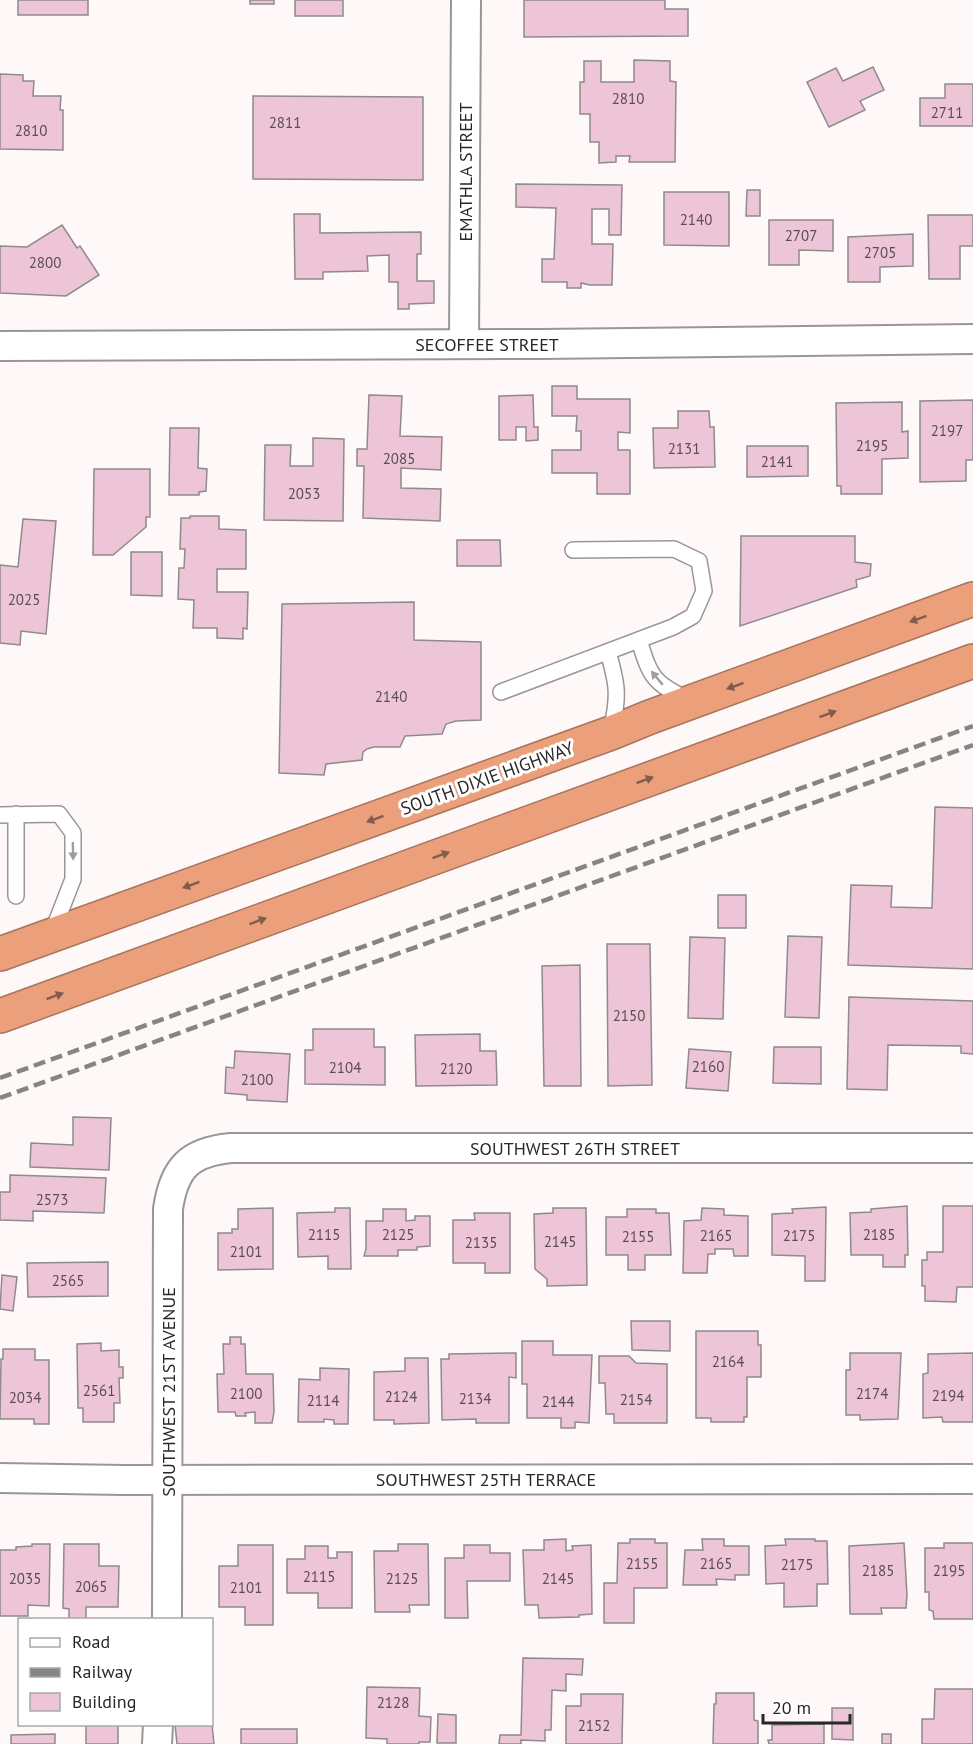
<svg xmlns="http://www.w3.org/2000/svg" width="973" height="1744" font-family="'PT Sans',sans-serif">
<style>
.building{fill:#eec5d7;stroke:#8f8a8c;stroke-width:1.5}
.lines{fill:none;stroke-linecap:round;stroke-linejoin:round}
.lane-casing{stroke:#9b9696;stroke-width:18}
.street-casing{stroke:#9b9696;stroke-width:32}
.highway-casing{stroke:#a7755d;stroke-width:36}
.lane{stroke:#fff;stroke-width:15}
.street{stroke:#fff;stroke-width:28}
.highway{stroke:#eb9f7a;stroke-width:33}
.rail{stroke:#888484;stroke-width:4.5;stroke-dasharray:12 6;stroke-linecap:butt}
.oneway{fill:#805d4c}
.oneway2{fill:#9f9e9e}
.labels{text-anchor:middle;dominant-baseline:central;stroke-width:6;stroke-linejoin:round;paint-order:stroke}
.number-label{font-size:15px;fill:#5a4e53}
.street-label{font-size:18px;fill:#292727;stroke:#fff}
</style>
<rect width="100%" height="100%" fill="#fef8f8"/>
<!-- building -->
<g class="building">
<rect x="18" y="0" width="70" height="15"/>
<rect x="250" y="0" width="24" height="4"/>
<rect x="295" y="0" width="48" height="16"/>
<polygon points="524,0 665,0 665,9 688,9 688,36 524,37"/>
<polygon points="634,60 670,61 670,81 676,82 675,162 629,162 630,156 616,156 616,162 599,163 599,142 590,142 590,114 580,114 580,82 584,82 584,61 601,61 601,82 634,82"/>
<polygon points="873,67 884,90 860,101 865,110 829,127 807,82 836,68 843,81"/>
<polygon points="0,74 23,75 23,81 34,81 33,96 61,96 60,110 63,110 63,150 0,149"/>
<polygon points="945,84 973,84 973,126 920,126 920,98 945,98"/>
<polygon points="253,96 423,97 423,180 253,179"/>
<polygon points="516,184 622,185 621,235 609,235 609,209 592,209 592,244 613,244 612,285 590,285 581,283 581,288 567,288 567,282 542,282 542,259 554,259 556,208 516,207"/>
<polygon points="747,190 760,190 760,216 746,216"/>
<polygon points="664,192 729,192 729,246 664,245"/>
<polygon points="294,214 320,214 320,233 421,232 421,254 417,254 417,281 434,281 434,303 409,304 409,309 398,309 398,282 389,282 389,255 367,256 368,271 323,272 323,279 295,279"/>
<polygon points="928,215 973,215 973,246 960,246 960,279 929,279"/>
<polygon points="769,220 833,220 833,251 799,250 799,265 769,265"/>
<polygon points="62,225 77,248 80,246 99,275 66,296 0,293 0,246 27,247"/>
<polygon points="913,234 913,266 880,267 880,282 848,282 848,237"/>
<polygon points="552,386 577,386 577,399 630,399 630,433 618,432 618,450 630,450 630,494 597,494 597,473 552,473 552,450 581,450 581,431 576,431 577,416 552,416"/>
<polygon points="369,395 402,396 400,436 442,437 441,470 401,468 401,488 441,489 440,521 363,518 364,466 357,466 357,449 367,449"/>
<polygon points="533,395 534,427 538,427 538,440 526,441 526,427 516,427 516,440 499,440 499,396"/>
<polygon points="973,400 973,460 966,460 966,481 920,482 920,401"/>
<polygon points="902,402 902,432 908,431 908,458 882,459 882,494 841,494 841,486 837,486 836,403"/>
<polygon points="678,411 709,411 710,427 714,427 715,467 654,468 653,428 678,428"/>
<polygon points="170,428 199,428 198,468 207,469 206,491 199,492 199,495 169,495"/>
<polygon points="313,438 344,439 343,521 264,520 265,445 291,445 290,466 313,466"/>
<polygon points="747,446 808,446 808,476 747,477"/>
<polygon points="94,469 150,469 150,517 146,517 146,527 113,555 93,555"/>
<polygon points="190,516 219,516 219,529 246,530 246,569 217,569 217,592 248,592 247,629 243,628 243,639 217,638 217,628 193,628 194,600 178,599 179,568 184,568 185,549 180,549 181,518 190,518"/>
<polygon points="23,519 56,521 46,634 21,631 20,645 0,643 0,565 18,567"/>
<polygon points="741,536 855,536 855,562 871,564 870,576 856,580 857,587 740,626"/>
<polygon points="457,540 500,540 501,566 457,566"/>
<polygon points="131,552 162,552 162,596 131,595"/>
<polygon points="414,602 414,640 481,642 481,720 456,721 446,724 442,734 405,736 400,747 374,747 367,749 363,752 362,760 326,764 324,775 279,773 282,604"/>
<polygon points="935,807 973,808 973,969 848,965 851,885 892,886 891,907 932,908"/>
<rect x="718" y="895" width="28" height="33"/>
<polygon points="788,936 822,937 819,1018 785,1017"/>
<polygon points="690,937 725,938 723,1019 688,1018"/>
<polygon points="607,944 650,944 652,1085 608,1086"/>
<polygon points="580,965 581,1086 544,1086 542,966"/>
<polygon points="849,997 973,1001 973,1054 961,1053 961,1046 888,1045 887,1090 847,1089"/>
<polygon points="313,1029 374,1029 374,1047 385,1047 385,1085 305,1084 305,1050 313,1050"/>
<polygon points="480,1034 480,1051 496,1051 497,1085 416,1086 415,1035"/>
<polygon points="774,1047 821,1047 821,1084 773,1083"/>
<polygon points="689,1049 731,1052 728,1091 686,1088"/>
<polygon points="235,1051 290,1054 287,1102 247,1100 247,1095 225,1093 226,1067 234,1068"/>
<polygon points="73,1117 111,1118 109,1170 30,1167 31,1143 73,1145"/>
<polygon points="10,1175 106,1178 104,1213 33,1211 33,1221 0,1220 0,1192 10,1192"/>
<polygon points="907,1206 908,1255 905,1255 905,1267 883,1267 883,1255 851,1255 850,1213 871,1212 871,1209"/>
<polygon points="943,1206 973,1206 973,1287 957,1287 956,1302 925,1301 925,1286 922,1286 922,1260 927,1260 927,1252 943,1252"/>
<polygon points="826,1207 825,1281 805,1281 805,1256 772,1255 772,1214 793,1213 792,1209"/>
<polygon points="273,1208 273,1269 218,1270 218,1233 232,1233 232,1229 238,1229 238,1209"/>
<polygon points="335,1208 350,1208 351,1269 328,1269 328,1256 298,1257 297,1213 335,1212"/>
<polygon points="553,1208 586,1208 587,1285 547,1286 547,1279 535,1269 534,1214 553,1213"/>
<polygon points="702,1208 724,1209 724,1215 748,1216 748,1256 734,1256 733,1249 715,1249 715,1254 708,1254 707,1273 683,1273 684,1221 701,1220"/>
<polygon points="383,1209 406,1209 406,1221 415,1220 415,1216 430,1216 430,1246 417,1247 417,1250 398,1250 398,1256 364,1256 366,1249 366,1221 383,1221"/>
<polygon points="627,1209 656,1209 656,1213 669,1213 671,1255 645,1255 645,1270 628,1270 628,1255 606,1255 606,1217 627,1217"/>
<polygon points="474,1213 510,1213 510,1273 485,1273 485,1263 453,1263 453,1220 475,1220"/>
<polygon points="108,1262 108,1296 28,1297 27,1263"/>
<polygon points="2,1275 17,1277 13,1311 0,1309"/>
<polygon points="631,1321 670,1321 670,1351 632,1350"/>
<polygon points="696,1331 758,1331 758,1345 761,1345 761,1377 747,1377 747,1417 744,1417 744,1422 711,1422 711,1418 696,1418"/>
<polygon points="230,1337 241,1337 241,1344 245,1344 246,1374 273,1374 274,1412 272,1423 255,1423 255,1412 245,1413 246,1416 236,1416 235,1412 218,1412 217,1374 224,1374 223,1344 230,1344"/>
<polygon points="522,1341 553,1341 553,1355 592,1355 589,1423 575,1422 575,1428 561,1428 561,1418 527,1418 527,1384 522,1384"/>
<polygon points="101,1343 101,1351 119,1350 119,1367 123,1367 123,1378 119,1378 120,1403 114,1403 114,1422 83,1422 83,1408 78,1408 77,1344"/>
<polygon points="3,1349 35,1349 35,1360 49,1360 49,1424 34,1424 34,1419 0,1419 1,1359 3,1359"/>
<polygon points="516,1353 516,1378 509,1377 509,1423 476,1423 476,1419 442,1420 441,1359 449,1359 449,1354"/>
<polygon points="850,1353 901,1353 898,1419 860,1420 860,1415 846,1415 846,1370 850,1370"/>
<polygon points="973,1353 973,1422 943,1422 942,1417 923,1418 923,1374 928,1373 928,1354"/>
<polygon points="599,1356 629,1356 636,1363 667,1364 667,1423 614,1423 614,1414 606,1414 605,1383 599,1383"/>
<polygon points="405,1358 428,1358 429,1423 394,1424 394,1420 374,1420 374,1372 405,1371"/>
<polygon points="320,1368 349,1369 348,1424 334,1424 334,1420 324,1419 324,1422 298,1422 299,1379 320,1380"/>
<polygon points="566,1539 566,1551 573,1550 572,1546 591,1545 592,1614 579,1615 579,1617 539,1618 538,1605 525,1605 523,1550 544,1550 544,1540"/>
<polygon points="630,1539 655,1539 655,1543 667,1543 667,1588 634,1588 634,1623 604,1623 604,1583 617,1583 618,1543 630,1543"/>
<polygon points="702,1539 724,1539 724,1546 749,1546 749,1575 735,1575 735,1580 716,1579 717,1585 683,1585 685,1550 703,1550"/>
<polygon points="785,1539 815,1539 815,1541 827,1541 828,1584 817,1584 817,1606 784,1607 784,1583 766,1584 765,1546 786,1545"/>
<polygon points="904,1543 907,1595 906,1608 881,1608 882,1614 850,1614 849,1546"/>
<polygon points="944,1543 973,1543 973,1619 934,1619 933,1611 929,1610 929,1592 925,1592 925,1548 944,1548"/>
<polygon points="32,1544 50,1544 49,1606 28,1605 28,1616 0,1616 0,1550 16,1550 16,1547 32,1546"/>
<polygon points="64,1544 99,1544 99,1566 119,1566 118,1607 86,1607 86,1620 69,1620 69,1609 63,1608"/>
<polygon points="398,1544 428,1544 429,1605 409,1605 410,1612 375,1612 374,1551 398,1551"/>
<polygon points="238,1545 273,1545 273,1625 245,1625 245,1607 219,1607 219,1566 238,1566"/>
<polygon points="464,1545 490,1545 490,1553 510,1553 510,1581 467,1581 468,1618 445,1618 445,1558 464,1558"/>
<polygon points="305,1546 328,1546 328,1558 337,1558 337,1552 352,1552 352,1608 318,1608 318,1593 287,1593 287,1559 305,1559"/>
<polygon points="523,1658 583,1659 582,1675 566,1674 566,1691 552,1690 551,1730 545,1730 545,1741 521,1740 521,1744 499,1744 500,1735 521,1735"/>
<polygon points="367,1687 420,1688 419,1716 431,1717 430,1742 419,1742 419,1744 387,1744 387,1739 366,1738"/>
<polygon points="935,1689 973,1689 973,1744 922,1744 922,1719 934,1719"/>
<polygon points="716,1693 754,1693 754,1720 758,1721 758,1744 713,1744 714,1704 716,1704"/>
<polygon points="581,1694 623,1694 622,1744 566,1744 566,1706 581,1706"/>
<polygon points="832,1708 853,1708 853,1740 832,1739"/>
<polygon points="438,1714 456,1715 456,1743 437,1743"/>
<polygon points="86,1724 118,1725 118,1744 86,1744"/>
<polygon points="175,1724 212,1725 214,1744 177,1744"/>
<polygon points="824,1724 824,1744 769,1744 768,1740 772,1740 772,1725"/>
<rect x="241" y="1729" width="56" height="15"/>
<polygon points="55,1734 55,1744 11,1744 11,1735"/>
<rect x="882" y="1734" width="9" height="10"/>
</g>
<g class="lines">
<defs>
<g id="lane">
<path d="M 639,640 C 651,679 653,682 690,701"/>
<path d="M 608,652 C 618,686 619,697 611,731"/>
<polyline points="501,692 673,627 693,616 704,591 699,561 674,549 573,550"/>
<polyline points="0,815 59,814 73,833 73,879 52,933"/>
<polyline points="16,896 16,814"/>
</g>
<g id="street">
<polyline points="464,344 466,0"/>
<polyline points="0,346 541,344 973,339"/>
<polyline points="0,1478 123,1480 973,1479"/>
<path d="M 167,1620 L 168,1209 C 174,1168 189,1152 231,1148 L 973,1148"/>
<polyline points="157,1744 158,1724"/>
</g>
<g id="highway">
<polyline points="0,954 611,733 650,717 973,599"/>
<polyline points="0,1016 973,661"/>
</g>
</defs>
<!-- lane casing -->
<use href="#lane" class="lane-casing"/>
<!-- street casing -->
<use href="#street" class="street-casing"/>
<!-- highway casing -->
<use href="#highway" class="highway-casing"/>
<!-- lane -->
<use href="#lane" class="lane"/>
<!-- street -->
<use href="#street" class="street"/>
<!-- highway -->
<use href="#highway" class="highway"/>
<!-- rail -->
<g class="rail">
<polyline points="0,1078 973,726"/>
<polyline points="0,1098 973,745"/>
</g>
</g>
<!-- one-way arrows -->
<defs><path id="oneway-solid" d="M-6-.8H1V-3.2L6.5 0L1 3.2V.8H-6Z" transform="scale(1.5)"/></defs>
<g class="oneway">
<use href="#oneway-solid" transform="translate(918 619) rotate(160)"/>
<use href="#oneway-solid" transform="translate(735 686) rotate(160)"/>
<use href="#oneway-solid" transform="translate(828 714) rotate(-20)"/>
<use href="#oneway-solid" transform="translate(645 780) rotate(-20)"/>
<use href="#oneway-solid" transform="translate(375 819) rotate(160)"/>
<use href="#oneway-solid" transform="translate(441 855) rotate(-20)"/>
<use href="#oneway-solid" transform="translate(191 885) rotate(160)"/>
<use href="#oneway-solid" transform="translate(258 921) rotate(-20)"/>
<use href="#oneway-solid" transform="translate(55 996) rotate(-20)"/>
</g>
<g class="oneway2">
<use href="#oneway-solid" transform="translate(657 678) rotate(-130)"/>
<use href="#oneway-solid" transform="translate(73 851) rotate(89)"/>
</g>
<g class="labels">
<!-- number labels -->
<g class="number-label">
<text x="628" y="98">2810</text>
<text x="947" y="112">2711</text>
<text x="285" y="122">2811</text>
<text x="31" y="130">2810</text>
<text x="696" y="219">2140</text>
<text x="801" y="235">2707</text>
<text x="880" y="252">2705</text>
<text x="45" y="262">2800</text>
<text x="947" y="430">2197</text>
<text x="872" y="445">2195</text>
<text x="684" y="448">2131</text>
<text x="399" y="458">2085</text>
<text x="777" y="461">2141</text>
<text x="304" y="493">2053</text>
<text x="24" y="599">2025</text>
<text x="391" y="696">2140</text>
<text x="629" y="1015">2150</text>
<text x="708" y="1066">2160</text>
<text x="345" y="1067">2104</text>
<text x="456" y="1068">2120</text>
<text x="257" y="1079">2100</text>
<text x="52" y="1199">2573</text>
<text x="324" y="1234">2115</text>
<text x="398" y="1234">2125</text>
<text x="879" y="1234">2185</text>
<text x="716" y="1235">2165</text>
<text x="799" y="1235">2175</text>
<text x="638" y="1236">2155</text>
<text x="560" y="1241">2145</text>
<text x="481" y="1242">2135</text>
<text x="246" y="1251">2101</text>
<text x="68" y="1280">2565</text>
<text x="728" y="1361">2164</text>
<text x="99" y="1390">2561</text>
<text x="246" y="1393">2100</text>
<text x="872" y="1393">2174</text>
<text x="948" y="1395">2194</text>
<text x="401" y="1396">2124</text>
<text x="25" y="1397">2034</text>
<text x="475" y="1398">2134</text>
<text x="636" y="1399">2154</text>
<text x="323" y="1400">2114</text>
<text x="558" y="1401">2144</text>
<text x="642" y="1563">2155</text>
<text x="716" y="1563">2165</text>
<text x="797" y="1564">2175</text>
<text x="878" y="1570">2185</text>
<text x="949" y="1570">2195</text>
<text x="319" y="1576">2115</text>
<text x="25" y="1578">2035</text>
<text x="402" y="1578">2125</text>
<text x="558" y="1578">2145</text>
<text x="91" y="1586">2065</text>
<text x="246" y="1587">2101</text>
<text x="393" y="1702">2128</text>
<text x="594" y="1725">2152</text>
</g>
<!-- street labels -->
<g class="street-label">
<text transform="translate(465 172) rotate(-90)">EMATHLA STREET</text>
<text x="487" y="344">SECOFFEE STREET</text>
<text transform="translate(487 778) rotate(-20)">SOUTH DIXIE HIGHWAY</text>
<text x="575" y="1148">SOUTHWEST 26TH STREET</text>
<text transform="translate(168 1392) rotate(-90)">SOUTHWEST 21ST AVENUE</text>
<text x="486" y="1479">SOUTHWEST 25TH TERRACE</text>
</g>
</g>
<!-- legend -->
<rect x="18" y="1618" width="195" height="108" fill="#ffffff" stroke="#a9a9a9" stroke-width="1.5"/>
<rect x="30" y="1638" width="30" height="9" fill="#ffffff" stroke="#a9a9a9" stroke-width="1.5"/>
<text x="72" y="1648" font-size="18" fill="#292727">Road</text>
<rect x="30" y="1668" width="30" height="9" fill="#888484" stroke="#a9a9a9" stroke-width="1.5"/>
<text x="72" y="1678" font-size="18" fill="#292727">Railway</text>
<rect x="30" y="1693" width="30" height="18" fill="#eec5d7" stroke="#a9a9a9" stroke-width="1.5"/>
<text x="72" y="1708" font-size="18" fill="#292727">Building</text>
<!-- scale -->
<path d="M763 1714v9h87v-9" fill="none" stroke="#292727" stroke-width="3"/>
<text x="772" y="1714" font-size="18" fill="#292727" stroke="#ffffff" stroke-width="4.5" paint-order="stroke">20 m</text>
</svg>
